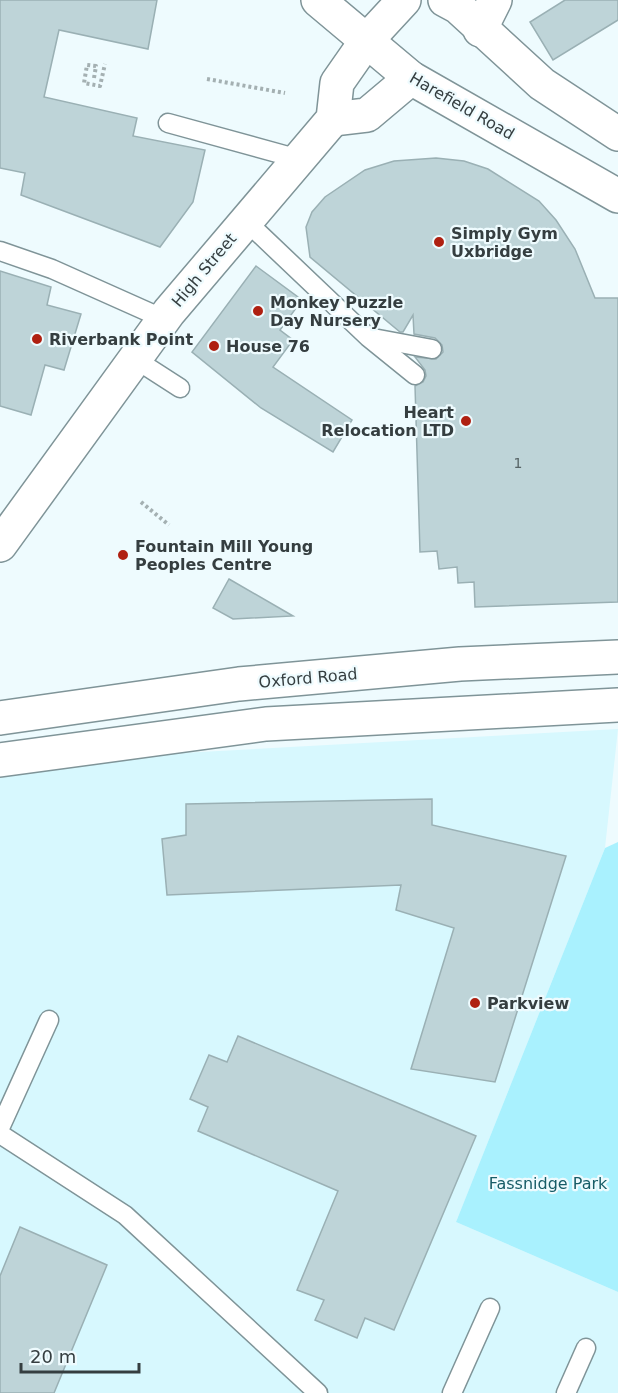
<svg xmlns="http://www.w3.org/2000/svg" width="618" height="1393" font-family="'DejaVu Sans',sans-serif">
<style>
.built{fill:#d7f8fe}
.green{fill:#a9f1fe}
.building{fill:#bed4d8;stroke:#9ab0b4;stroke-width:1.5}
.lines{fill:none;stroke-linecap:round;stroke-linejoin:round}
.lane-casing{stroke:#7f9498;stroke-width:21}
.street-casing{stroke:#7f9498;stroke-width:36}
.secondary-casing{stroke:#7f9498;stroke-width:36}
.primary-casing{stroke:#7f9498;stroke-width:36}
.path{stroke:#a4b0b2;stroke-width:4;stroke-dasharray:3 3;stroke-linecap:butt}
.lane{stroke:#fff;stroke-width:18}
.street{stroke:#fff;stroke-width:33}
.secondary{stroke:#fff;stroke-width:33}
.primary{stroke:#fff;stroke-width:33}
.poi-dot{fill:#af2011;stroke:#eefbfe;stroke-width:2}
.labels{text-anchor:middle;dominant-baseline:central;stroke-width:4.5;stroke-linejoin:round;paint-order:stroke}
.number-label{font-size:14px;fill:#576466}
.street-label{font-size:16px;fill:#353e40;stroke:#eefbfe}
.poi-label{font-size:16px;font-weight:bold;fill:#353e40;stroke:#eefbfe;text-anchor:start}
.park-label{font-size:16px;fill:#165c67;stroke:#eefbfe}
</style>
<rect width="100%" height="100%" fill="#eefbfe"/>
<!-- built -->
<polygon class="built" points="618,729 605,848 456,1222 618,1292 618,1393 0,1393 0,778 18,770 163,754"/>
<!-- green -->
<polygon class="green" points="618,842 618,1292 456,1222 605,848"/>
<!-- building -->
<g class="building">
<polygon points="0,0 157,0 148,49 59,30 44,97 137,118 133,136 205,150 193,202 160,247 21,195 25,173 0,168"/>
<polygon points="565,0 618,0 618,20 553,60 530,22"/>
<polygon points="436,158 464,161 488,169 539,201 556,220 575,249 595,298 618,298 618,602 475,607 474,582 458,583 457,567 439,569 437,551 420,552 415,386 423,382 426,376 425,370 415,357 436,359 443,352 442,345 435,338 414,334 413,315 403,332 400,332 310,257 306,227 312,212 325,197 365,170 394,161"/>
<polygon points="256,266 302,300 280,330 293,340 273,367 352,420 333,452 261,408 192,352"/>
<polygon points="0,271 51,287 47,305 81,314 64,370 45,365 31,415 0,406"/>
<polygon points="229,579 293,616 233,619 213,608"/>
<polygon points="432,799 432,825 566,856 495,1082 411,1069 454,928 396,910 401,885 167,895 162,839 186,835 186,804"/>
<polygon points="238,1036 476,1136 394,1330 365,1318 357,1338 315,1320 324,1300 297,1290 338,1191 198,1131 208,1107 190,1099 209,1055 227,1062"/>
<polygon points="20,1227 107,1265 54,1393 0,1393 0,1276"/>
</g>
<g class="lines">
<defs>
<g id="lane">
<polyline points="168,123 299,159"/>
<polyline points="246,221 368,337 415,375"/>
<polyline points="0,251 52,269 164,319"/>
<polyline points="373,338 432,349"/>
<polyline points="135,359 180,388"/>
<polyline points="0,1128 49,1020"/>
<polyline points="0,1134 125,1215 318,1393"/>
<polyline points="452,1393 490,1308"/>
<polyline points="566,1393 586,1348"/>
</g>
<g id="street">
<polyline points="333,119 367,115 411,78"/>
<polyline points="0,545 169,312 333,119 337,83 367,40"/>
</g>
<g id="secondary">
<polyline points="318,0 411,78 618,196"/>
<polyline points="445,0 458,7 542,84 618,134"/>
<polyline points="480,30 495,0"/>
<polyline points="367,40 404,0"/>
</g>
<g id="primary">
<polyline points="0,718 239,684 460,664 618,657"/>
<polyline points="0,760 266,724 618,705"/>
</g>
</defs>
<!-- lane casing -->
<use href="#lane" class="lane-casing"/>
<!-- street casing -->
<use href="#street" class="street-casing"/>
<!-- secondary casing -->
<use href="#secondary" class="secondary-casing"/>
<!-- primary casing -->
<use href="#primary" class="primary-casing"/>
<!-- path -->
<g class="path">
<polyline points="94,78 96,66 87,65 84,83 100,86 105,64"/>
<polyline points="207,79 285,93"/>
<polyline points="141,502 169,525"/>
</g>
<!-- lane -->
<use href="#lane" class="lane"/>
<!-- street -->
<use href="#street" class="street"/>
<!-- secondary -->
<use href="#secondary" class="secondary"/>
<!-- primary -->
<use href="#primary" class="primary"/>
</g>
<!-- markers -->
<g class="poi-dot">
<circle cx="439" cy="242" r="6"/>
<circle cx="258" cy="311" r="6"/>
<circle cx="37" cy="339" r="6"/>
<circle cx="214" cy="346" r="6"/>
<circle cx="466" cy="421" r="6"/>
<circle cx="123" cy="555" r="6"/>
<circle cx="475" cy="1003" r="6"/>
</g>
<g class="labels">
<!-- number labels -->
<g class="number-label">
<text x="518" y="463">1</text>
</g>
<!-- street labels -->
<g class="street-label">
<text transform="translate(462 106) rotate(30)">Harefield Road</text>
<text transform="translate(204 270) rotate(-50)">High Street</text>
<text transform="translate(308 678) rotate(-5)">Oxford Road</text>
</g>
<!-- poi labels -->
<g class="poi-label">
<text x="451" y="233">Simply Gym<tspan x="451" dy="18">Uxbridge</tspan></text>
<text x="270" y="302">Monkey Puzzle<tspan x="270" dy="18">Day Nursery</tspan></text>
<text x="49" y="339">Riverbank Point</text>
<text x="226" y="346">House 76</text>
<text x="454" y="412" text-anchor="end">Heart<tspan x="454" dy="18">Relocation LTD</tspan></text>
<text x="135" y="546">Fountain Mill Young<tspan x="135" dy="18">Peoples Centre</tspan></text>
<text x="487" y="1003">Parkview</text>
</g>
<!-- park labels -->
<g class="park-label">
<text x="548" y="1183">Fassnidge Park</text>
</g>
</g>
<!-- scale -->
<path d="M21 1363v9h118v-9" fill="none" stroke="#353e40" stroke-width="3"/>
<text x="30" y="1363" font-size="18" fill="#353e40" stroke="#eefbfe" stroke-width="4.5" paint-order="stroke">20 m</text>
</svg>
